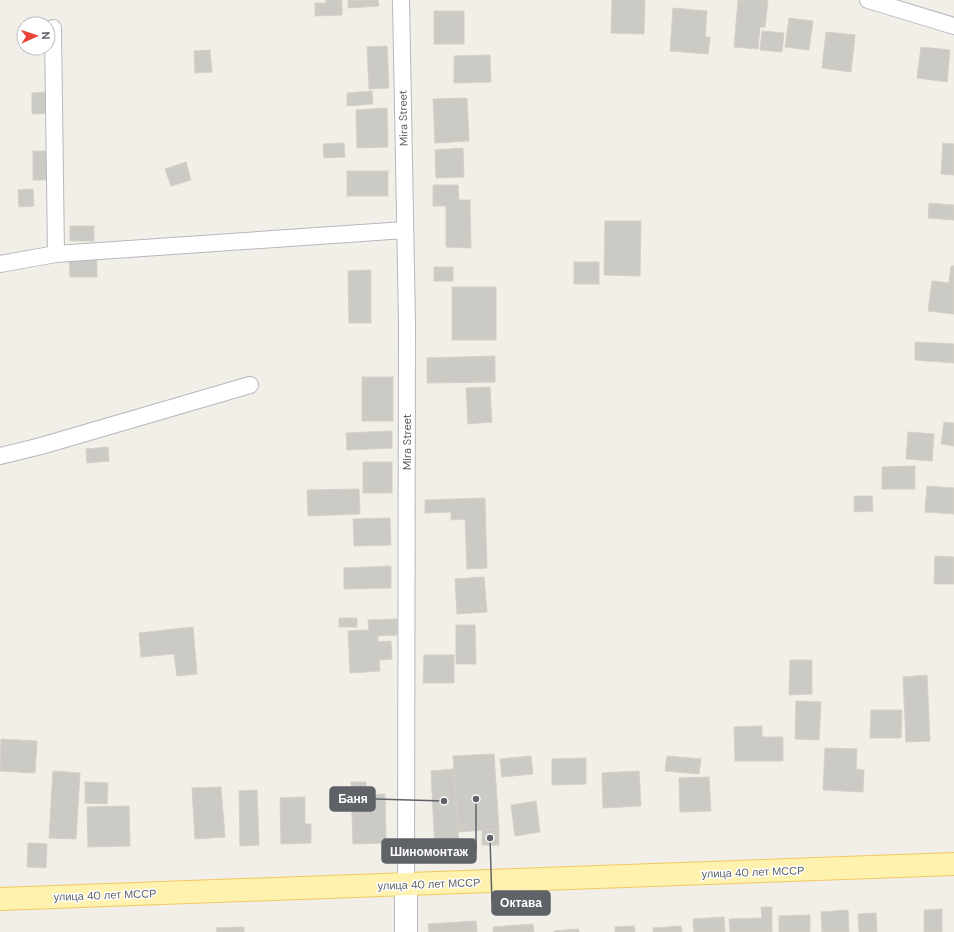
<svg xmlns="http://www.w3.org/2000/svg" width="954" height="932" font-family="'DM Sans',sans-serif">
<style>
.building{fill:#cccac5;stroke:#d6d1c6}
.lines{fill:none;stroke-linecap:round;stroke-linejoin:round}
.street-casing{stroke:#b5b8bc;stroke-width:18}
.secondary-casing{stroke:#b6babf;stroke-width:24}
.primary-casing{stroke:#f2c960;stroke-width:24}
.street{stroke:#fff;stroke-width:16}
.secondary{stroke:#fff;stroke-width:22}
.primary{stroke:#fff2af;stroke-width:22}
.labels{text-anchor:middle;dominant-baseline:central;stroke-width:3;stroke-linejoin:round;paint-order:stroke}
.street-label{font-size:11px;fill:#5f6368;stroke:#fff}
.leader{fill:none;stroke:#5f6368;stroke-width:1.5}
.callout-dot{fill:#5f6368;stroke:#fff;stroke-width:1.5}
.callout{fill:#5f6368;stroke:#5f6368;stroke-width:1.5}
.callout-label{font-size:12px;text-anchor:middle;font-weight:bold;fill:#fff}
</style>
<rect width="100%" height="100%" fill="#f1efe8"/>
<!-- building -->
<g class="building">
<polygon points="326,0 342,0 342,15 315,16 315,3 326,3"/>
<polygon points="348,0 378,0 379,6 348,8"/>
<polygon points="612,0 645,0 644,34 611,33"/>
<polygon points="738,0 768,0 765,27 760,27 758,49 734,47"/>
<polygon points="673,8 707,11 705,37 710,37 708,54 670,51"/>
<rect x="434" y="11" width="30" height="33"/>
<polygon points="789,18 813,21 809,50 785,47"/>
<polygon points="762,31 784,33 782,52 760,50"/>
<polygon points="826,32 855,35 851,72 822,68"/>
<polygon points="387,46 389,88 369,89 367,47"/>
<polygon points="921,47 950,50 947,82 917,78"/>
<polygon points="210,50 212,72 195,73 194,51"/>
<polygon points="490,55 491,82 454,83 454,56"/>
<polygon points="372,91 373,104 347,106 347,93"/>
<polygon points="49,92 49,113 32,114 32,93"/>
<polygon points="467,98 469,141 435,143 433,99"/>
<polygon points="387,108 388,147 357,148 356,110"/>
<polygon points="344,143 345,157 324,158 323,144"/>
<polygon points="943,143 954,144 954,175 941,174"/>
<polygon points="463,148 464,177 436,178 435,150"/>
<rect x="33" y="151" width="15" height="29"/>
<polygon points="186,162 191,180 171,186 165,169"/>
<rect x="347" y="171" width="41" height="25"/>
<polygon points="433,185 458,185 459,200 470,200 471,248 446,247 446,206 433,206"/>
<polygon points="33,189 34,206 19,207 18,190"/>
<polygon points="929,203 954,205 954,220 928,218"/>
<polygon points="605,221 641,221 640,276 604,275"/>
<rect x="70" y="226" width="24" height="15"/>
<polygon points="69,259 97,259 97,277 70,277"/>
<rect x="574" y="262" width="25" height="22"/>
<polygon points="951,266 954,266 954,314 928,311 932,281 949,283"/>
<rect x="434" y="267" width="19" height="14"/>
<polygon points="371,270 371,323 349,323 348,271"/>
<rect x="452" y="287" width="44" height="53"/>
<polygon points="915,342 954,344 954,363 915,360"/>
<polygon points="495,356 495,382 427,383 427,358"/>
<rect x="362" y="377" width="31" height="44"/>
<polygon points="490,387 492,422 468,424 466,388"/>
<polygon points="944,422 954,423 954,446 941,444"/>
<polygon points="392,431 392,448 347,450 346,433"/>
<polygon points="908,432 934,434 932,461 906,459"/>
<polygon points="108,447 109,461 87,463 86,449"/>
<rect x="363" y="462" width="29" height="31"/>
<polygon points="915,466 915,489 882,489 882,467"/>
<polygon points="927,486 954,488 954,514 925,512"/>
<polygon points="359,489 360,514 308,516 307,490"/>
<polygon points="854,496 872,496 873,511 854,512"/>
<polygon points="485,498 487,568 467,569 465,519 451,520 451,512 425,513 425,500"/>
<polygon points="390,518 391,545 354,546 353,519"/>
<polygon points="935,556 954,557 954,584 934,584"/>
<polygon points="391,566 391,588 344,589 344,568"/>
<polygon points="484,577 487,612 457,614 455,579"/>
<rect x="339" y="618" width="18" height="9"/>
<polygon points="397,619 397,635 378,636 378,642 391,641 392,659 379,660 380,671 350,673 348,631 369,630 368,620"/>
<polygon points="456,625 475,625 476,664 456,664"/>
<polygon points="193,627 197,674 177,676 174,654 141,657 139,633"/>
<polygon points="424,655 454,655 454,683 423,683"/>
<polygon points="790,660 812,660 812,694 789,695"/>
<polygon points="927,675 930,741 906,742 903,677"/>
<polygon points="796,701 821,702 819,740 795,739"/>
<polygon points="871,710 902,710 901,738 870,738"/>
<polygon points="762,726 762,737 783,737 783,761 735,761 734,727"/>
<polygon points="1,739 37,741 35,773 0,771"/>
<polygon points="825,748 857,749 856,769 864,770 863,792 823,790"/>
<polygon points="494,754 499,829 458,832 453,756"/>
<polygon points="531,756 533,774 502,777 500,759"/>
<polygon points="667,756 701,759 699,774 665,771"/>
<polygon points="586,758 586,784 552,785 552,759"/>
<polygon points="454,769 459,849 435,851 431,771"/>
<polygon points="53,771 80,773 76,839 49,838"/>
<polygon points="639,771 641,806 603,808 602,773"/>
<polygon points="709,777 711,811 680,812 679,778"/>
<polygon points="85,782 108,783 107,804 85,803"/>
<polygon points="351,782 366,782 366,795 385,794 386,843 353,844"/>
<polygon points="221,787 225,837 195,839 192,788"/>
<polygon points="257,790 259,845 240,846 239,791"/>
<polygon points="305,797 305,824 311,824 311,843 281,844 280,798"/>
<polygon points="536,801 540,832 515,836 511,805"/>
<polygon points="129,806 130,846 88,847 87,807"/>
<polygon points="499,829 499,845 482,845 482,830"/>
<polygon points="28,843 47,844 46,868 27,867"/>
<polygon points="761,907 772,907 772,932 730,932 729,919 762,918"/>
<polygon points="942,909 942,932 924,932 924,910"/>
<polygon points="848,910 849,932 822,932 821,912"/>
<polygon points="876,913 877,932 859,932 858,914"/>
<polygon points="810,915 810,932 779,932 779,916"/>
<polygon points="724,917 725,932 694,932 693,919"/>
<polygon points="476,921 477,932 429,932 428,924"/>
<polygon points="533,924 534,932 493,932 493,927"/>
<polygon points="634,926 635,932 615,932 615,927"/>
<polygon points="681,926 682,932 653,932 653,928"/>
<polygon points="244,927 244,932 217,932 216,928"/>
<polygon points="578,929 579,932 554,932 554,931"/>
</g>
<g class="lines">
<defs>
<g id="street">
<polyline points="401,0 407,323 406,885"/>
<polyline points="868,0 954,26"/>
<polyline points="53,28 56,254 405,230"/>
<polyline points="0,264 56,254"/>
<polyline points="0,456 41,446 250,385"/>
</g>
<polyline id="secondary" points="406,932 406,885"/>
<polyline id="primary" points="0,899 954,864"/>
</defs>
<!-- street casing -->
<use href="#street" class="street-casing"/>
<!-- secondary casing -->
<use href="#secondary" class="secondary-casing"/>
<!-- primary casing -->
<use href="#primary" class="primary-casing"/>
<!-- street -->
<use href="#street" class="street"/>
<!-- secondary -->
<use href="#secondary" class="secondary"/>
<!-- primary -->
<use href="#primary" class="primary"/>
</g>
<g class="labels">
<!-- street labels -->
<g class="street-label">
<text transform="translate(403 118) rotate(-91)">Mira Street</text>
<text transform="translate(407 442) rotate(-90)">Mira Street</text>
<text transform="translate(753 872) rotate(-2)">улица 40 лет МССР</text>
<text transform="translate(429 884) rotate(-2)">улица 40 лет МССР</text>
<text transform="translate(105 895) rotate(-2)">улица 40 лет МССР</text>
</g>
</g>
<!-- callouts -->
<path class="leader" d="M444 801L375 799M476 799L476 851M490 838L492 903"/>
<g class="callout-dot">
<circle cx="444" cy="801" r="4"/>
<circle cx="476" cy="799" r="4"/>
<circle cx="490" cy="838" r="4"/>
</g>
<g class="callout">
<rect x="330" y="787" width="45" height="24" rx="4"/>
<rect x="382" y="839" width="94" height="24" rx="4"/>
<rect x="492" y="891" width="58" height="24" rx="4"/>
</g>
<g class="callout-label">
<text x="353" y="803">Баня</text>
<text x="429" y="856">Шиномонтаж</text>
<text x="521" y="907">Октава</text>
</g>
<!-- north arrow -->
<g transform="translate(36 36) rotate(87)"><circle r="19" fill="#ffffff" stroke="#bfc1c3"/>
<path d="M0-3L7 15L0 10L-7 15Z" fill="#ea4335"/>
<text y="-6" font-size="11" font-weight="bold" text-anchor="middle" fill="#5f6368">N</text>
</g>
</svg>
